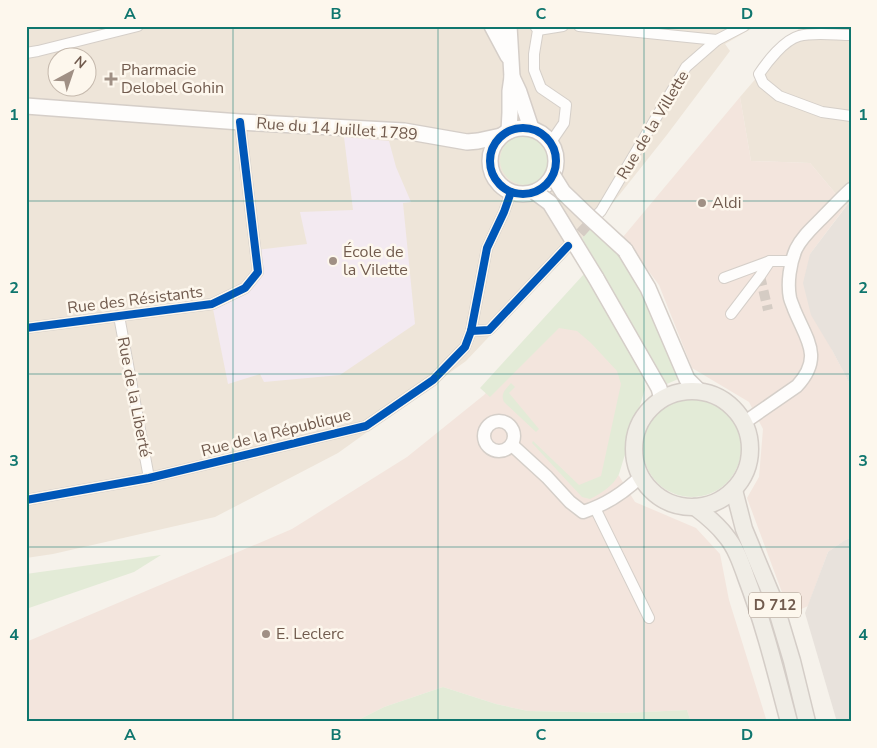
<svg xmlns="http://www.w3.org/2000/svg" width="877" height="748" font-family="'Nunito Sans',sans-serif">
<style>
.residential{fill:#eee5d9;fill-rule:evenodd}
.commercial{fill:#f3e5dd}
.industrial{fill:#e8e2dc}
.education{fill:#f3eaf1}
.green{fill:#e3ebd7}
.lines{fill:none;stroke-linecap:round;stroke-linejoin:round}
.minor-tunnel{stroke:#d5ccc4;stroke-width:10;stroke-dasharray:10 5;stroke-linecap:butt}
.minor-casing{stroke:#d5cfc9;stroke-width:12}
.tertiary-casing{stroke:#d5cfc9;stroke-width:15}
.secondary-casing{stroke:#d5cec8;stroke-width:18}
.primary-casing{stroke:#d4cdc7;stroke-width:19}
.minor{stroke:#fefdfc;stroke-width:10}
.tertiary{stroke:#fefdfc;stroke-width:12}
.secondary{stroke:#fefdfc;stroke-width:15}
.primary{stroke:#f0ede6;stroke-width:16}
.secondary-bridge-casing{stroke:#d5cec8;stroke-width:18;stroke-linecap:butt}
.secondary-bridge{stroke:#fefdfc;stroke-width:15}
.cycleway-casing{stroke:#fdf7ed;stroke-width:11}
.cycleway{stroke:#0057b8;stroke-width:8}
.grid{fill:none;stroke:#0f766e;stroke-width:1;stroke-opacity:0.55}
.poi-dot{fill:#a09085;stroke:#fdf7ed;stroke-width:2}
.labels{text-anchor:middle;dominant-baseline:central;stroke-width:5;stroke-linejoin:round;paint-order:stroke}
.shield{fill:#fdf7ed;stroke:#9b8a7e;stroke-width:1}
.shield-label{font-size:15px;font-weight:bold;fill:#715b4e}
.poi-label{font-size:16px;fill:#715b4e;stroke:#fdf7ed;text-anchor:start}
.street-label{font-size:16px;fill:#715b4e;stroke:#fdf7ed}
.neatline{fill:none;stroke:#0f766e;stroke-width:2}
.grid-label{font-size:16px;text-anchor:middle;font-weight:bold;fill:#0f766e}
</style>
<rect width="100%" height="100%" fill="#f6f2eb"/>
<!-- residential -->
<g class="residential">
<path d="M 26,26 L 756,26 L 725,44 L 730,51 L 666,136 L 601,218 L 466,361 L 338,453 L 215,517 L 53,554 L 26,558 ZM 58,58 L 88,58 L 88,88 L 58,88 Z"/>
<polygon points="801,26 851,26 851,200 846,206 810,163 751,161 740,97"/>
</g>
<!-- commercial -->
<g class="commercial">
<polygon points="740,97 751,161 810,163 846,206 810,254 832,350 851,386 851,538 845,540 828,552 808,606 790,614 747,498 759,477 763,429 749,402 692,368 659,285 623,237"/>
<polygon points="579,293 630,377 613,466 635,502 696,528 720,554 729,600 767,722 691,722 687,710 623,713 528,711 496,704 443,687 384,707 354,722 26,722 26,642 292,529 407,457 484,395"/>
</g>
<!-- industrial -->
<g class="industrial">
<polygon points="851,200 851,386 832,350 811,315 803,283 810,254"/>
<polygon points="851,538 851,722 837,722 805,613 828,552 845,540"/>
</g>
<!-- education -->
<polygon class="education" points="344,137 389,141 396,167 411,202 403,203 415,324 340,375 264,382 260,374 228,384 212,304 244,288 258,272 256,250 307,244 300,212 353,210"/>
<!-- green -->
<g class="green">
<circle cx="525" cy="160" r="25"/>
<polygon points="592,227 609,242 631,270 640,288 650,311 678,379 667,384 582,238"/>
<path d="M 584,274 L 631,352 L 643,377 L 645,389 L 619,474 C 613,486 602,493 590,499 L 582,497 L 532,443 L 533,441 L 579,485 L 601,476 L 621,384 L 617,371 L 591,343 L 577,331 L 559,328 L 490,397 L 480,388 Z"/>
<path d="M 511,383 L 515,387 L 509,393 L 539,429 L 536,432 L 504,402 C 500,393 506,389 511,383 Z"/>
<circle cx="692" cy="448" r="49"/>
<polygon points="161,555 134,572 26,609 26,574"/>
<polygon points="443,687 496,704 528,711 623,713 687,710 691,722 354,722 384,707"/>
</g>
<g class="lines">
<!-- minor-tunnel -->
<g class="minor-tunnel">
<polyline points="570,244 596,216"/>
<polyline points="760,276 768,310"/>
</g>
<defs>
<g id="minor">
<polyline points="535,26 538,30 534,54 534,70 541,88 566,105 564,123 551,142"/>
<polyline points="579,26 717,40 744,26"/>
<polyline points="538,30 563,26"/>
<path d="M 851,35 C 836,35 813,32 799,36 C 784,40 767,62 759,74 L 763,83 L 779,96 L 822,112 L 851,116"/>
<polyline points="26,53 38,51 138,26"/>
<polyline points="596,216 601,211 686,67 717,40"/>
<polyline points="724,278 770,261 792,261"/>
<polyline points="731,314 760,276 770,261"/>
<polyline points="119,316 149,478"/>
<polyline points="26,328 212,304 245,288 258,272 240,122"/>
<polyline points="471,331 489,330 568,246"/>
<polyline points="26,500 149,478 366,426 433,380 465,347 471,331 487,248 504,212 511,192"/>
<polyline points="595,508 649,618"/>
</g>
<g id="tertiary">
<circle cx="499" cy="436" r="15"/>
<path d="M 745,422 L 797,386 C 824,357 806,339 794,309 C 793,306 791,302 790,298 C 787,283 790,263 796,249 C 802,237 811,229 821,219 C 831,209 840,199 851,189"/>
<path d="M 512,445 L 547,477 L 570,502 L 583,512 C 605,505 625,492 641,476"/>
</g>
<g id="secondary">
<polyline points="492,26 508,56"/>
<polyline points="509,26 512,77 510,91 510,113 509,131"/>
<polyline points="512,77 519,92 531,128"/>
<polyline points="26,106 240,122 404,131 467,142 478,141 501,136"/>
<circle cx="523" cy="161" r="33"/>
<polyline points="625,250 648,288 687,379 699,391"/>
<polyline points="596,278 659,388 662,399"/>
</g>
<g id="primary">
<circle cx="692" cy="449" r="58"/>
<polyline points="734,490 744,529 774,601 792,661 807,722"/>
<path d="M 695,507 C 707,516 717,524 726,536 C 736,548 741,563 746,577 C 764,624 776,673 789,722"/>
</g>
</defs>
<!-- minor casing -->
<use href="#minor" class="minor-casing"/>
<!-- tertiary casing -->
<use href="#tertiary" class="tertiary-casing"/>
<!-- secondary casing -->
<use href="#secondary" class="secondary-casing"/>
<!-- primary casing -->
<use href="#primary" class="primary-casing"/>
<!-- minor -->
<use href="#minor" class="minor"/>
<!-- tertiary -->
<use href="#tertiary" class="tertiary"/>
<!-- secondary -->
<use href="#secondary" class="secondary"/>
<!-- primary -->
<use href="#primary" class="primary"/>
<defs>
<g id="secondary-bridge">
<polyline points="553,176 563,192 588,216 625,250"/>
<polyline points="535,192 550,203 596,278"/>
</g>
</defs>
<!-- secondary-bridge casing -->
<use href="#secondary-bridge" class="secondary-bridge-casing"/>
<!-- secondary-bridge -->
<use href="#secondary-bridge" class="secondary-bridge"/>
<defs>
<g id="cycleway">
<circle cx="523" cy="161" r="33"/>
<polyline points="26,328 212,304 245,288 258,272 240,122"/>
<polyline points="471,331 489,330 568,246"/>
<polyline points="26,500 149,478 366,426 433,380 465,347 471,331 487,248 504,212 511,192"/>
</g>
</defs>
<!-- cycleway casing -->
<use href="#cycleway" class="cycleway-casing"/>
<!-- cycleway -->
<use href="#cycleway" class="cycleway"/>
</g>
<!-- grid -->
<path class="grid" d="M 233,26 L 233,722M 438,26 L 438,722M 644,26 L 644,722M 26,201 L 851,201M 26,374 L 851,374M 26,547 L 851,547"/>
<!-- markers -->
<g class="poi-dot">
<path d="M108.5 71.5h5v5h5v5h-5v5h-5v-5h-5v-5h5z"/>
<circle cx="702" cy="203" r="5"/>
<circle cx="333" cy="261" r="5"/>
<circle cx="266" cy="634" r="5"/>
</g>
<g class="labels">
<!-- shield labels -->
<rect class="shield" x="749" y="592.5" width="52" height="25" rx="4"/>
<g class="shield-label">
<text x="775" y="605">D 712</text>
</g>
<!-- poi labels -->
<g class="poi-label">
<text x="121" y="70">Pharmacie<tspan x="121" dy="18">Delobel Gohin</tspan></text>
<text x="712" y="203">Aldi</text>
<text x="343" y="252">École de<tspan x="343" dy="18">la Vilette</tspan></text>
<text x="276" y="634">E. Leclerc</text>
</g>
<!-- street labels -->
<g class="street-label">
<text transform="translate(653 125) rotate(-59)">Rue de la Villette</text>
<text transform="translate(337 129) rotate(4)">Rue du 14 Juillet 1789</text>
<text transform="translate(135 300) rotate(-7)">Rue des Résistants</text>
<text transform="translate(134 397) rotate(79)">Rue de la Liberté</text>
<text transform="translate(276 433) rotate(-14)">Rue de la République</text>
</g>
</g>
<!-- border -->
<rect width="877" height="748" fill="none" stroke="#fdf7ed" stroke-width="55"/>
<!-- north arrow -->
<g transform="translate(72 72) rotate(40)"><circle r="24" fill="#fdf7ed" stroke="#c5b9ad"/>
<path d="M0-4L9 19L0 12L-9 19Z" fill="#a09085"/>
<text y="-8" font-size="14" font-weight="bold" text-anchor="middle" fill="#715b4e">N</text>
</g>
<rect x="28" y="28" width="822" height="692" class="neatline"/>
<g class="grid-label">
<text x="130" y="19">A</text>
<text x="336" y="19">B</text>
<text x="541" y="19">C</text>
<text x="747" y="19">D</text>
<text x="14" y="120">1</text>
<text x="863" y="120">1</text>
<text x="14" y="293">2</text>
<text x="863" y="293">2</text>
<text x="14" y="466">3</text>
<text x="863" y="466">3</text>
<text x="14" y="640">4</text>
<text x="863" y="640">4</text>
<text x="130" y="740">A</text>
<text x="336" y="740">B</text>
<text x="541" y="740">C</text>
<text x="747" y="740">D</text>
</g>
</svg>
